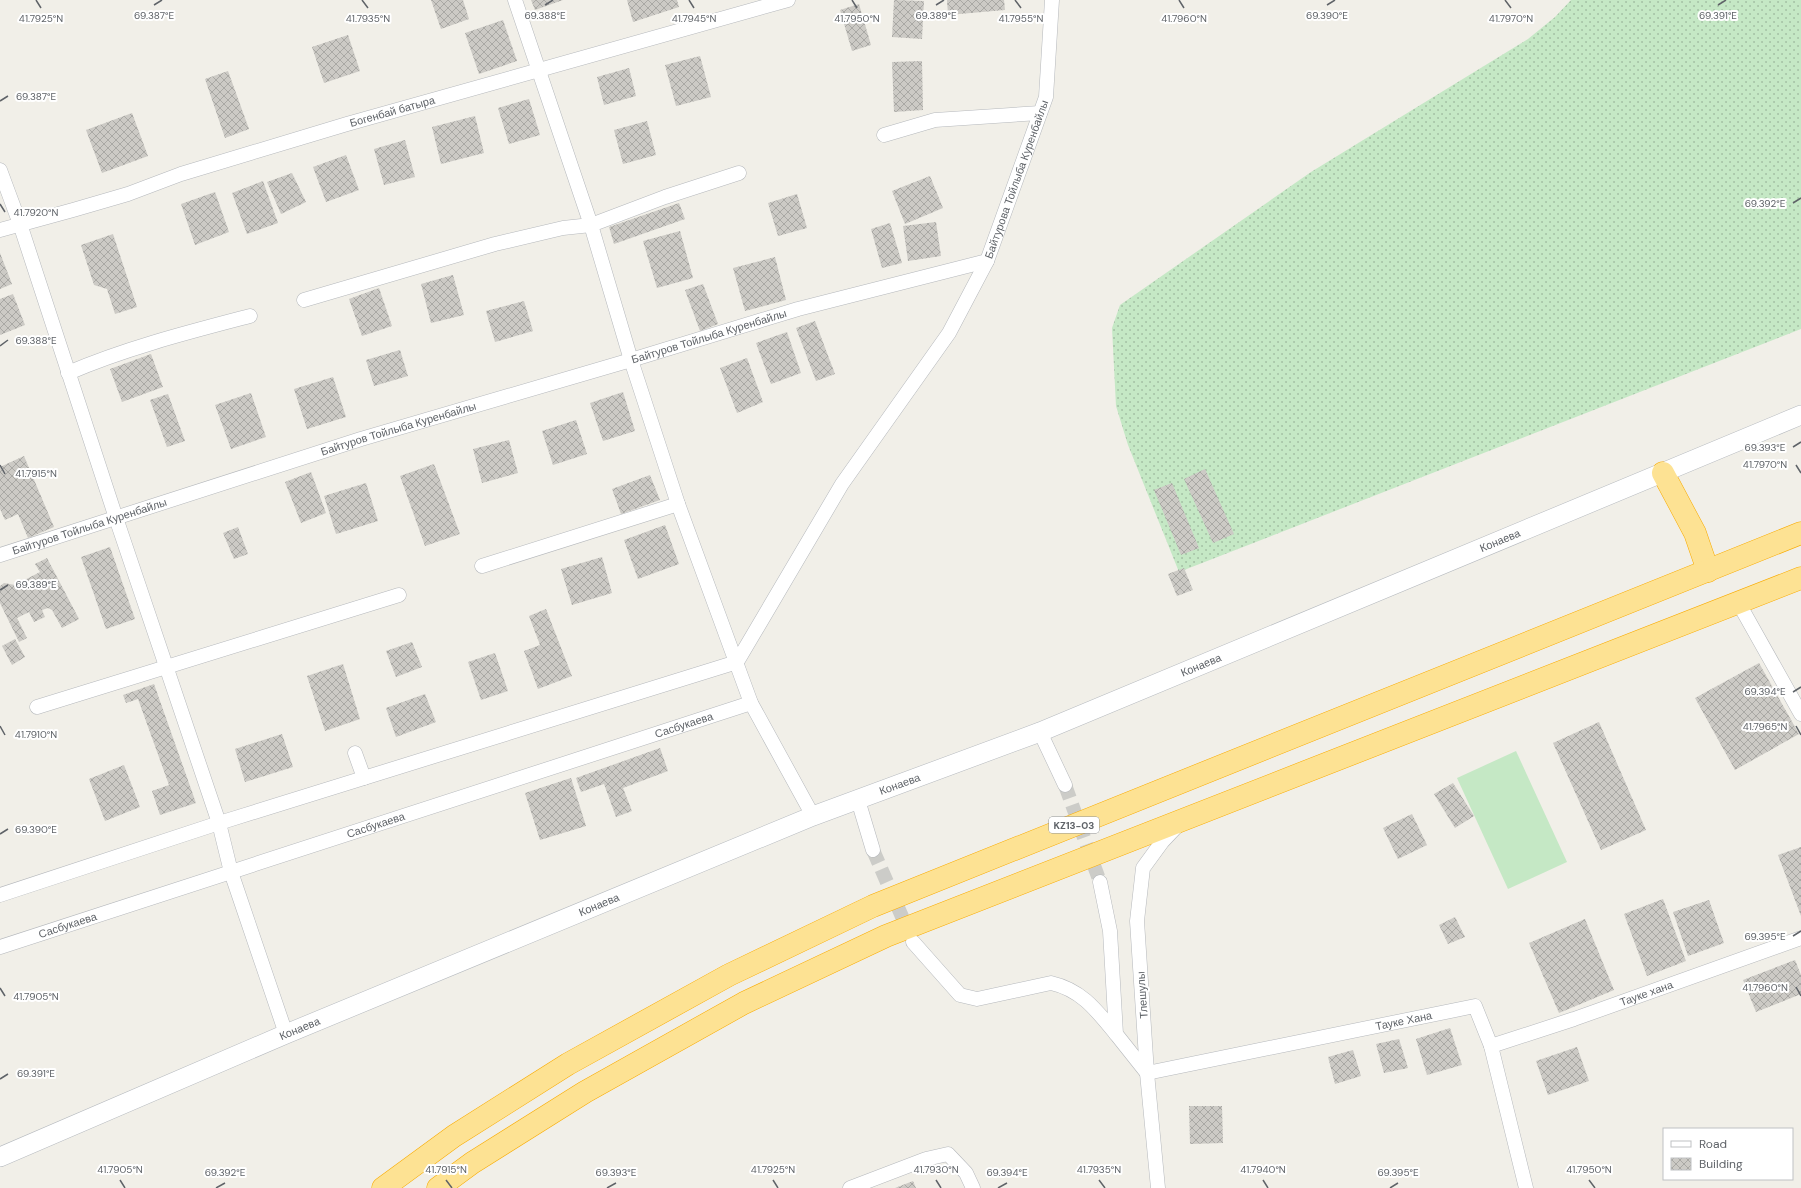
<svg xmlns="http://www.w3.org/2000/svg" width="1801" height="1188" font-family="'DM Sans',sans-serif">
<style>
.grass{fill:url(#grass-dots)}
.pitch{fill:#c5e8c5}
.building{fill:url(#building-cross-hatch)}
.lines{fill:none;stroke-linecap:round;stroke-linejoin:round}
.street-tunnel{stroke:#ccccc8;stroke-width:14;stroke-dasharray:14 7;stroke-linecap:butt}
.street-casing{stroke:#b5b8bc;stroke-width:15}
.secondary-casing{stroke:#b6babf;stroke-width:20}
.highway-casing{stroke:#f9ab00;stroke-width:23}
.street{stroke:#fff;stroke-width:14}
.secondary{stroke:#fff;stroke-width:19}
.highway{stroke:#fde293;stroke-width:22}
.ticks{fill:none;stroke:#5f6368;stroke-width:1.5}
.labels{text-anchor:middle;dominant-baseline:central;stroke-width:4;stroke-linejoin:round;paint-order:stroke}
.shield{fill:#fff;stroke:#8f9295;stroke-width:1}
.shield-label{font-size:10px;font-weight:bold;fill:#5f6368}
.street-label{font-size:11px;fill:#5f6368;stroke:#fff}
.ticks-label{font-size:10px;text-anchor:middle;fill:#5f6368;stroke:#fff;stroke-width:4;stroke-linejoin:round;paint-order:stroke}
</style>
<defs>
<pattern id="grass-dots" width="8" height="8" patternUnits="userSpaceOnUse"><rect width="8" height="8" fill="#c5e8c5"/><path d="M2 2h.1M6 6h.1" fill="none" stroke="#a3c0a4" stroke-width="1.8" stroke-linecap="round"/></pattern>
<pattern id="building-cross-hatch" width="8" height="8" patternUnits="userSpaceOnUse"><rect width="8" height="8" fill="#cccac5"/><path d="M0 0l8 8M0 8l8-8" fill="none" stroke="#a9a8a4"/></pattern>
</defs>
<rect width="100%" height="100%" fill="#f1efe8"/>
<!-- grass -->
<polygon class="grass" points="1571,0 1801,0 1801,329 1179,572 1128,445 1116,406 1112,328 1120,305 1311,172 1528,39 1555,17"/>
<!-- pitch -->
<polygon class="pitch" points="1516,751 1567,862 1508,889 1457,778"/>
<!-- building -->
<g class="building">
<polygon points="431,0 463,0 469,19 441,29"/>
<polygon points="531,0 563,0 535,10"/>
<polygon points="627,0 677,0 679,7 633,22"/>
<polygon points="894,0 924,1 922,39 892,37"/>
<polygon points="947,0 1004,0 1005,10 948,15"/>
<polygon points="859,4 871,45 852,51 840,10"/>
<polygon points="503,20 517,61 479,74 465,33"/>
<polygon points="348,35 360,71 324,83 312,47"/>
<polygon points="700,56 711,97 676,106 665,65"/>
<polygon points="922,61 923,110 894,112 892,62"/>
<polygon points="629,68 636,96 604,105 597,77"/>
<polygon points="228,71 249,129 225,138 205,79"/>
<polygon points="529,99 540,135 509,144 498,108"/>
<polygon points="132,113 148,156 102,173 86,130"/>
<polygon points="475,116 484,153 441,164 432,127"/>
<polygon points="647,121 656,155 623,164 614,130"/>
<polygon points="405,140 415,177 384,185 374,149"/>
<polygon points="346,155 359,190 326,202 313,167"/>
<polygon points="292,173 306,202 281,214 267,182"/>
<polygon points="930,176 943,208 905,224 892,191"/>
<polygon points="263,181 278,223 247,234 232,193"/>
<polygon points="215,192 229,232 195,245 181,204"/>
<polygon points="797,194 807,228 778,236 768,203"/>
<polygon points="679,203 685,219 614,244 609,227"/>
<polygon points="936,222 941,256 908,261 903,226"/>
<polygon points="890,223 902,263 882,268 871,229"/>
<polygon points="680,231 693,278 657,288 643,241"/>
<polygon points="113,234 137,307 115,314 107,289 94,285 81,245"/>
<polygon points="0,253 12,284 0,289"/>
<polygon points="775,257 786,300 745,311 733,268"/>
<polygon points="453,275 464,315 431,323 421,284"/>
<polygon points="703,284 718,324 700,331 685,290"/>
<polygon points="379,288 392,326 362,336 349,299"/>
<polygon points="13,294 25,325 0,335 0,299"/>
<polygon points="524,301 533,331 495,342 486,311"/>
<polygon points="815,321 835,374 816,381 796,328"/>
<polygon points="787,332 801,373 771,384 756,343"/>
<polygon points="400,350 408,376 374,386 366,360"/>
<polygon points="151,354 163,387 122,402 110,369"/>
<polygon points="747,358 763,402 737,413 720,368"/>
<polygon points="333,377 346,417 307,429 294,389"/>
<polygon points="623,392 635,431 603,441 590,403"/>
<polygon points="251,393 266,437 231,449 215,405"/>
<polygon points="168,394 185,441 167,447 150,400"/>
<polygon points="576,420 587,454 553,465 542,431"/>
<polygon points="509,440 518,473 482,483 473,449"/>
<polygon points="24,456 54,527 28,538 18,514 5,520 0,509 0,467"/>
<polygon points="434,464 460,534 425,546 400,476"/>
<polygon points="1205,469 1234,534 1213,543 1184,479"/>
<polygon points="311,472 326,513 301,523 285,482"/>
<polygon points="650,475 660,500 621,514 612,489"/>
<polygon points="366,483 378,521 336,534 324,496"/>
<polygon points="1172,483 1199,548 1181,555 1154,490"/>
<polygon points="665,525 679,564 638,579 624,540"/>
<polygon points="238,527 248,554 234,559 223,533"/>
<polygon points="110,547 135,619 106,629 81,557"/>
<polygon points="602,557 612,593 572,605 561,569"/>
<polygon points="47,558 79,619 62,628 52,610 48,608 42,610 45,617 34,622 29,612 17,618 27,638 19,642 0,603 0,586 4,583 15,585 40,572 35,564"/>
<polygon points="1184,568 1193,590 1177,596 1168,574"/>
<polygon points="546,609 572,676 538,689 524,651 540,645 529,616"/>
<polygon points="15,639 25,657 12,665 2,646"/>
<polygon points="412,642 422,667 396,677 386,651"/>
<polygon points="495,653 508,691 481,700 468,662"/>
<polygon points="1759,663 1799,734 1735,770 1695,698"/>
<polygon points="343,664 360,719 325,731 307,676"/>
<polygon points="154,684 196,803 160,815 152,791 169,785 138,699 126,703 123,695"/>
<polygon points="425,694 436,722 396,737 386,708"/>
<polygon points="1599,722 1646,830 1601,850 1553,743"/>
<polygon points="282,734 293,767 245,782 235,749"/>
<polygon points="660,748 668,771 623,788 632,811 616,817 604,784 581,792 576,778"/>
<polygon points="124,765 140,807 105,821 89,779"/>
<polygon points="571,778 586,826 540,840 525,793"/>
<polygon points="1453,783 1474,816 1455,828 1434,794"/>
<polygon points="1412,814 1427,845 1398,859 1383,828"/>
<polygon points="1801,847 1801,916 1778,855"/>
<polygon points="1663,899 1686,961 1647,976 1624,914"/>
<polygon points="1709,900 1724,943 1688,956 1673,912"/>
<polygon points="1455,917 1465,937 1448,944 1439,925"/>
<polygon points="1585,919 1614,990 1559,1013 1529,943"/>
<polygon points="1795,960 1801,975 1801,994 1756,1012 1743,980"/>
<polygon points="1450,1028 1462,1065 1427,1075 1416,1039"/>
<polygon points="1399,1039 1408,1068 1384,1073 1376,1044"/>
<polygon points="1577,1047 1589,1081 1548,1095 1536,1061"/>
<polygon points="1353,1050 1361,1076 1335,1084 1328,1057"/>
<polygon points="1189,1106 1222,1106 1223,1143 1190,1144"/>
<polygon points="913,1181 916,1188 895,1188"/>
</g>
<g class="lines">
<!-- street-tunnel -->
<g class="street-tunnel">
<polyline points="1065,785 1100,882"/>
<polyline points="873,850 910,935"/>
</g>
<defs>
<g id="street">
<polyline points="515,0 591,225 631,360 678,504 751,703 813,816"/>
<polyline points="884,135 935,120 1040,113"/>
<polyline points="0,170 20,224 116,518 219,823 231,872 286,1034"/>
<path id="s1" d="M 0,230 L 73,210 L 128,194 L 181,174 L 347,124 L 788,0"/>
<polyline points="304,300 495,244 563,228 591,225 665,197 739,173"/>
<path d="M 68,373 C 126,348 189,332 250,316"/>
<path id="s2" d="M 0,555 L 361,439 L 631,360 L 798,309 L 987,261 L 1046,97 L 1052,0"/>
<polyline points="482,566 678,504"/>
<polyline points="1738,602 1801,714"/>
<polyline points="37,707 399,595"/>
<polyline points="1040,732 1065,785"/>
<polyline points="355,753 364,778"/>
<polyline points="858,800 873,850"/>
<path id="s3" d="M 1100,882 L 1110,931 L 1116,1034 L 1147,1073 L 1475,1006 L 1491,1046 L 1526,1188"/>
<polyline points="0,895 219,823 737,662 842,484 949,333 987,261"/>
<path d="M 913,942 L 960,995 L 977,999 L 1051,983 C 1082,990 1097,1011 1116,1034"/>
<path id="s4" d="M 0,947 L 751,703"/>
<path id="s5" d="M 1491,1046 L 1574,1019 L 1801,938"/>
<polyline points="850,1188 926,1159 948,1154 966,1173 973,1188"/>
<polyline points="1158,1188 1147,1073 1137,921 1143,868 1162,842 1179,824"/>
</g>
<g id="secondary">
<path id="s6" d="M 0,1157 L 286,1034 L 813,816 L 1040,732 L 1801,415"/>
</g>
<g id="highway">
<polyline points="1663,473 1695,533 1708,571"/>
<polyline points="383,1188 454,1136 568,1064 729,975 873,906 1801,533"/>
<polyline points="438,1188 472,1163 585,1092 744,1003 886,936 1801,578"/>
</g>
</defs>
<!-- street casing -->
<use href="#street" class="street-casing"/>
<!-- secondary casing -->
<use href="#secondary" class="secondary-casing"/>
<!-- highway casing -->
<use href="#highway" class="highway-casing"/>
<!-- street -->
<use href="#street" class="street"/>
<!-- secondary -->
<use href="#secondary" class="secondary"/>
<!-- highway -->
<use href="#highway" class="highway"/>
</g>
<!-- ticks -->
<path class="ticks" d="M 36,0 L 41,8M 362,0 L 368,8M 689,0 L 694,8M 852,0 L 857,8M 1015,0 L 1021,8M 1179,0 L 1184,8M 1505,0 L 1511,8M 154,5 L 162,0M 545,5 L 553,0M 936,5 L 944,0M 1327,5 L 1335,0M 1718,5 L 1726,0M 0,101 L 8,96M 1793,203 L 1801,198M 0,204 L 5,212M 0,346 L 8,340M 1793,447 L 1801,442M 0,465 L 5,474M 1796,465 L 1801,473M 0,590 L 8,585M 1793,692 L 1801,687M 0,726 L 5,735M 1796,726 L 1801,735M 0,834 L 8,829M 1793,936 L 1801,931M 1796,987 L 1801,996M 0,988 L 5,996M 0,1079 L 8,1074M 120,1180 L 125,1188M 446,1180 L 452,1188M 773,1180 L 778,1188M 936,1180 L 941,1188M 1099,1180 L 1105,1188M 1263,1180 L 1268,1188M 1589,1180 L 1595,1188M 216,1188 L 225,1183M 607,1188 L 616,1183M 998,1188 L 1007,1183M 1390,1188 L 1398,1183"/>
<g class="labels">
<!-- shield labels -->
<rect class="shield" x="1049" y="817" width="50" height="16" rx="3"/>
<g class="shield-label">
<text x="1074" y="825">KZ13-03</text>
</g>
<!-- street labels -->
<g class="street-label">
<text stroke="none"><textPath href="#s1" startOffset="410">Богенбай батыра</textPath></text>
<text stroke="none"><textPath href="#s2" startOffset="1117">Байтурова Тойлыба Куренбайлы</textPath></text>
<text stroke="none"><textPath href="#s2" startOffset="742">Байтуров Тойлыба Куренбайлы</textPath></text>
<text stroke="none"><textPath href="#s2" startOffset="418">Байтуров Тойлыба Куренбайлы</textPath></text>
<text stroke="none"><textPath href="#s2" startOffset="94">Байтуров Тойлыба Куренбайлы</textPath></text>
<text stroke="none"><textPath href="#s6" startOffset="1622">Конаева</textPath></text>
<text stroke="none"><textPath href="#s6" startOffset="1298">Конаева</textPath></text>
<text stroke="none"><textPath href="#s4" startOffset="719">Сасбукаева</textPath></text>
<text stroke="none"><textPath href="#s6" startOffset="974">Конаева</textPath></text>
<text stroke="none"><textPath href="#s4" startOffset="395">Сасбукаева</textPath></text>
<text stroke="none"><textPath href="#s6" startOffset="650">Конаева</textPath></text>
<text stroke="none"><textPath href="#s4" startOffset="71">Сасбукаева</textPath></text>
<text stroke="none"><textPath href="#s5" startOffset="164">Тауке хана</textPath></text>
<text transform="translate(1142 995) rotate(-94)">Тлешулы</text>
<text stroke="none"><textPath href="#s3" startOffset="465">Тауке Хана</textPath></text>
<text stroke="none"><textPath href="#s6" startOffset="326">Конаева</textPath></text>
</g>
</g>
<g class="ticks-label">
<text x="154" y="19">69.387°E</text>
<text x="545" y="19">69.388°E</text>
<text x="936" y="19">69.389°E</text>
<text x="1327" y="19">69.390°E</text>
<text x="1718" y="19">69.391°E</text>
<text x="41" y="22">41.7925°N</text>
<text x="368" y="22">41.7935°N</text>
<text x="694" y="22">41.7945°N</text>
<text x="857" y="22">41.7950°N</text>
<text x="1021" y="22">41.7955°N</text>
<text x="1184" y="22">41.7960°N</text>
<text x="1511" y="22">41.7970°N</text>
<text x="36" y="100">69.387°E</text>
<text x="1765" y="207">69.392°E</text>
<text x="36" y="216">41.7920°N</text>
<text x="36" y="344">69.388°E</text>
<text x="1765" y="451">69.393°E</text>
<text x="1765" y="468">41.7970°N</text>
<text x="36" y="477">41.7915°N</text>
<text x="36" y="588">69.389°E</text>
<text x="1765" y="695">69.394°E</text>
<text x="1765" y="730">41.7965°N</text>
<text x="36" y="738">41.7910°N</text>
<text x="36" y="833">69.390°E</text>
<text x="1765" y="940">69.395°E</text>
<text x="1765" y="991">41.7960°N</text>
<text x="36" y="1000">41.7905°N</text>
<text x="36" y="1077">69.391°E</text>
<text x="120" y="1173">41.7905°N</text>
<text x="446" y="1173">41.7915°N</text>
<text x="773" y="1173">41.7925°N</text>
<text x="936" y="1173">41.7930°N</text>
<text x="1099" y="1173">41.7935°N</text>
<text x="1263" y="1173">41.7940°N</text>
<text x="1589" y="1173">41.7950°N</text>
<text x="225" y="1176">69.392°E</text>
<text x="616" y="1176">69.393°E</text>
<text x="1007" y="1176">69.394°E</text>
<text x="1398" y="1176">69.395°E</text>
</g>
<!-- legend -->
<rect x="1663" y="1128" width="130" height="52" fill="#ffffff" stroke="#bfc1c3"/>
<rect x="1671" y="1141" width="20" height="6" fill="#ffffff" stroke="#bfc1c3"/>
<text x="1699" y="1148" font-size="12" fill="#5f6368">Road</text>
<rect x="1671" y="1158" width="20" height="12" fill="url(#building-cross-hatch)" stroke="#bfc1c3"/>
<text x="1699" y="1168" font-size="12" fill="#5f6368">Building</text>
</svg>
